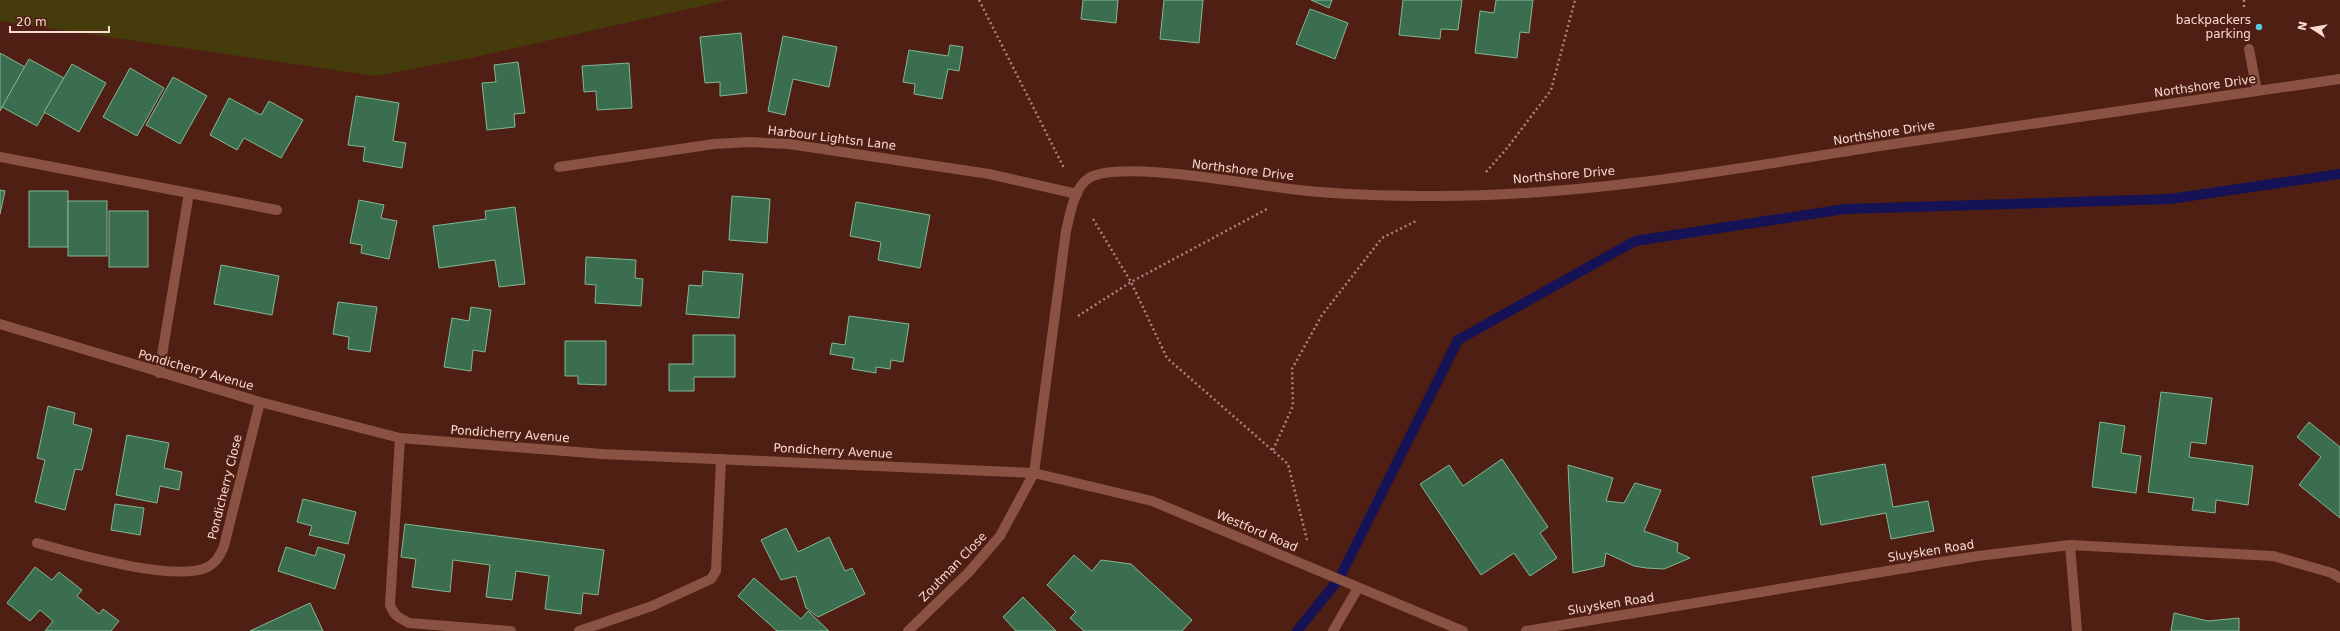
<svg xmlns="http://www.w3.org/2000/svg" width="2340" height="631" font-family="'DejaVu Sans',sans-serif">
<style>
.green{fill:#463b0b}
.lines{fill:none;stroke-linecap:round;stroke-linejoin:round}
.stream{stroke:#151355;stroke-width:10}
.building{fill:#3b6e4e;stroke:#82b895}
.path{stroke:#ab847a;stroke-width:2.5;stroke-dasharray:2 3;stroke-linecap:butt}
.lane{stroke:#895243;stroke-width:10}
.street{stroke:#895243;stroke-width:10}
.poi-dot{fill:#57c9e3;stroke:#4f1f13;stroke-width:1.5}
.labels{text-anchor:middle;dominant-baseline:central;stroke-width:4;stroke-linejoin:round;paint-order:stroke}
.poi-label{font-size:12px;fill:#fadad2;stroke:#4f1f13;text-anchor:end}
.street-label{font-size:12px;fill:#fadad2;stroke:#4f1f13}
</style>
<rect width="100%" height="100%" fill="#4f1f13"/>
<!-- green -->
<polygon class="green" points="0,0 728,0 475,57 375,76 0,21"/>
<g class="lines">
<!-- stream -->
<polyline class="stream" points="1297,631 1339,579 1458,340 1635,241 1845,209 2170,199 2340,174"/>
</g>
<!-- building -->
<g class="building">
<polygon points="1083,0 1118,0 1116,23 1081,19"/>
<polygon points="1164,0 1203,0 1199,43 1160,39"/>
<polygon points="1311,0 1332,0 1329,8"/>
<polygon points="1403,0 1462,0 1458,30 1441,29 1440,39 1399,35"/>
<polygon points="1496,0 1533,0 1529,33 1520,32 1517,58 1475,53 1480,11 1494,13"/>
<polygon points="1310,9 1348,23 1335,59 1296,44"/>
<polygon points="741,33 747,93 720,96 720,82 705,83 700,37"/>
<polygon points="783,36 837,47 829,87 793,79 785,115 768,111"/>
<polygon points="950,45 963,47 959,71 948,69 942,99 914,94 915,84 903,82 909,50 948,56"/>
<polygon points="0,53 25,67 0,111"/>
<polygon points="29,59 64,78 37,126 2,107"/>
<polygon points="518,62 525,113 514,114 515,127 487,130 482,83 496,82 494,65"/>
<polygon points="629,63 632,108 597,110 596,91 584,92 582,66"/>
<polygon points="72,64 106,83 79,132 44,112"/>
<polygon points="130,68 164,88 137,136 103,117"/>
<polygon points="173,77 207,96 180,144 146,125"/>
<polygon points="356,96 399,103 393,141 406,143 402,168 363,161 365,147 348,145"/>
<polygon points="229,98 261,115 269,101 303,120 281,158 244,138 237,150 210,135"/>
<polygon points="0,190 5,191 0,214"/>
<rect x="29" y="191" width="39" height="56"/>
<polygon points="732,196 770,199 767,243 729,240"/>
<polygon points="359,200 384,205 381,218 397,221 389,259 361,253 362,245 350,243"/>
<rect x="68" y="201" width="39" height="55"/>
<polygon points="856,202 930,215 920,268 878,260 881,242 850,236"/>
<polygon points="515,207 525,284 499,287 495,260 439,268 433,226 486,219 485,211"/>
<rect x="109" y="211" width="39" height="56"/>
<polygon points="586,257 636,260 635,278 643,279 641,306 595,303 596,285 585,284"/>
<polygon points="221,265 279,276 272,315 214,304"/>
<polygon points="703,271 743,274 739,318 686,314 689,285 702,286"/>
<polygon points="338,302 377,307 370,352 348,349 349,337 333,334"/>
<polygon points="471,307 491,310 485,352 473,350 471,371 444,367 452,318 469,321"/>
<polygon points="849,316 909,324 903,362 891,360 890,369 876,367 876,373 852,369 854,358 830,354 832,343 845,345"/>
<polygon points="693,335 735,335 735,377 694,377 694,391 669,391 669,364 693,364"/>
<polygon points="565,341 606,341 606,385 578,384 578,376 565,376"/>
<polygon points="2161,392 2212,398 2206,444 2191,442 2189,457 2253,466 2248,505 2216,500 2215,513 2192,510 2194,498 2148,492"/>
<polygon points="48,406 75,413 73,424 92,429 82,470 75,469 65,510 35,502 45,460 37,458"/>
<polygon points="2100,422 2125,426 2121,453 2141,456 2136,493 2092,487"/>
<polygon points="2309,422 2340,447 2340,518 2299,485 2321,457 2297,437"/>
<polygon points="127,435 169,443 164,468 182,472 179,490 160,486 157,503 116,495"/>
<polygon points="1502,459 1548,527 1540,533 1557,558 1530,576 1514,553 1481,575 1420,484 1449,465 1463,486"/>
<polygon points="1885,464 1893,507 1928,501 1934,531 1891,539 1886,513 1821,525 1812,477"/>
<polygon points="1568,465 1613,478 1606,501 1624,503 1635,483 1661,490 1644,531 1678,543 1677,552 1690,558 1664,569 1646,568 1634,566 1606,553 1604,566 1573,573"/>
<polygon points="303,499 356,512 348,544 309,535 312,526 297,522"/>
<polygon points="115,504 144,508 140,535 111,530"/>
<polygon points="405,524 604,550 598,595 583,593 581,614 545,609 549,576 516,571 512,600 486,597 490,565 453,560 450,592 412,587 416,559 401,557"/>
<polygon points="786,528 798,552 829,537 845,571 852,568 865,594 818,617 806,608 796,576 781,580 761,540"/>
<polygon points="286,547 315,556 318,547 345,555 335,589 278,571"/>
<polygon points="1074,555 1092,571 1101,560 1131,564 1192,620 1182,631 1084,631 1070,618 1076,612 1047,585"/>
<polygon points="35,567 52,580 59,572 82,590 77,596 99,614 103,609 119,621 111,631 45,631 53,621 40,610 30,621 7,603"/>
<polygon points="754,578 801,619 808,611 829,631 777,631 738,596"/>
<polygon points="1023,597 1056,631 1016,631 1003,617"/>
<polygon points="310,603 323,631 250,631"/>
<polygon points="2174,613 2208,621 2239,618 2239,631 2171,631"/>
</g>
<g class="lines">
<!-- path -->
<g class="path">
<polyline points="979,0 1064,168"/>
<polyline points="2244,0 2244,7"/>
<polyline points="1486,172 1508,147 1551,90 1575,0"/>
<polyline points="1093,219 1131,282 1167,358 1288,464 1307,540"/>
<polyline points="1078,316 1131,282 1267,209"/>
<polyline points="1273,450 1293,406 1292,369 1322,315 1382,238 1418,220"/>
</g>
<!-- lane -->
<polyline class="lane" points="2249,49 2257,91"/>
<!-- street -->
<g class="street">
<polyline points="0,157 189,193 159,373"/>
<polyline points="559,167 714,144 749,142 789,144 989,174 1077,194"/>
<polyline points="189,193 277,210"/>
<polyline points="0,324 260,402 400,438 602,454 1034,473 1152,501 1463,631"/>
<path d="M 400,438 L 390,605 C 394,616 399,618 409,623 L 511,631"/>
<path d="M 37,543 C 73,553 175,583 208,567 C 217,562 221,554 224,546 L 260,402"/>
<polyline points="2070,545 2077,631"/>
<polyline points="579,631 652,606 711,579 716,571 721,459"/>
<path d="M 908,631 L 968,573 L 1000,536 L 1034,473 L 1066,231 C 1070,215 1074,187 1089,178 C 1121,159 1256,186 1299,190 C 1345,195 1392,196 1438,196 C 1584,196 1730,170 1873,147 C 2029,124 2185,102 2340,79"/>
<polyline points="1333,631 1358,588"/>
<polyline points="1526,631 1978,556 2070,545 2273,556 2332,573 2340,578"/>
</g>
</g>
<!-- markers -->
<circle class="poi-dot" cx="2259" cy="27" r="4"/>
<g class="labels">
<!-- poi labels -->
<g class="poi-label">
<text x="2251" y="20">backpackers<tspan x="2251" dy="14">parking</tspan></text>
</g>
<!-- street labels -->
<g class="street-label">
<text transform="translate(2205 86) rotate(-8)">Northshore Drive</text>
<text transform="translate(1884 133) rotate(-9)">Northshore Drive</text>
<text transform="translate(832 138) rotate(7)">Harbour Lightsn Lane</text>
<text transform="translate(1243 170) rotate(7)">Northshore Drive</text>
<text transform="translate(1564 175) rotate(-5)">Northshore Drive</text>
<text transform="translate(196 370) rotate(16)">Pondicherry Avenue</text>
<text transform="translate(510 434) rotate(4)">Pondicherry Avenue</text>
<text transform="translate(833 451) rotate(3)">Pondicherry Avenue</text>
<text transform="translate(225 487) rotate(-76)">Pondicherry Close</text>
<text transform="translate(1257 531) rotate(23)">Westford Road</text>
<text transform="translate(1931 551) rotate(-9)">Sluysken Road</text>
<text transform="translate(953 567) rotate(-46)">Zoutman Close</text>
<text transform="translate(1611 604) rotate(-9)">Sluysken Road</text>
</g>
</g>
<!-- north arrow -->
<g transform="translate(2312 28) rotate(282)" stroke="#4f1f13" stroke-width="3" paint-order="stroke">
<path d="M0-3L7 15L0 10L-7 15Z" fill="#fadad2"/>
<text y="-6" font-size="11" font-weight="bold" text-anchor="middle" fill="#fadad2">N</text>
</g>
<!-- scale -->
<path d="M10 26v6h99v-6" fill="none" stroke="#fadad2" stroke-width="2"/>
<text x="16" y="26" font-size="12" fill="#fadad2" stroke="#4f1f13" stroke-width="3" paint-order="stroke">20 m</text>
</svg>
